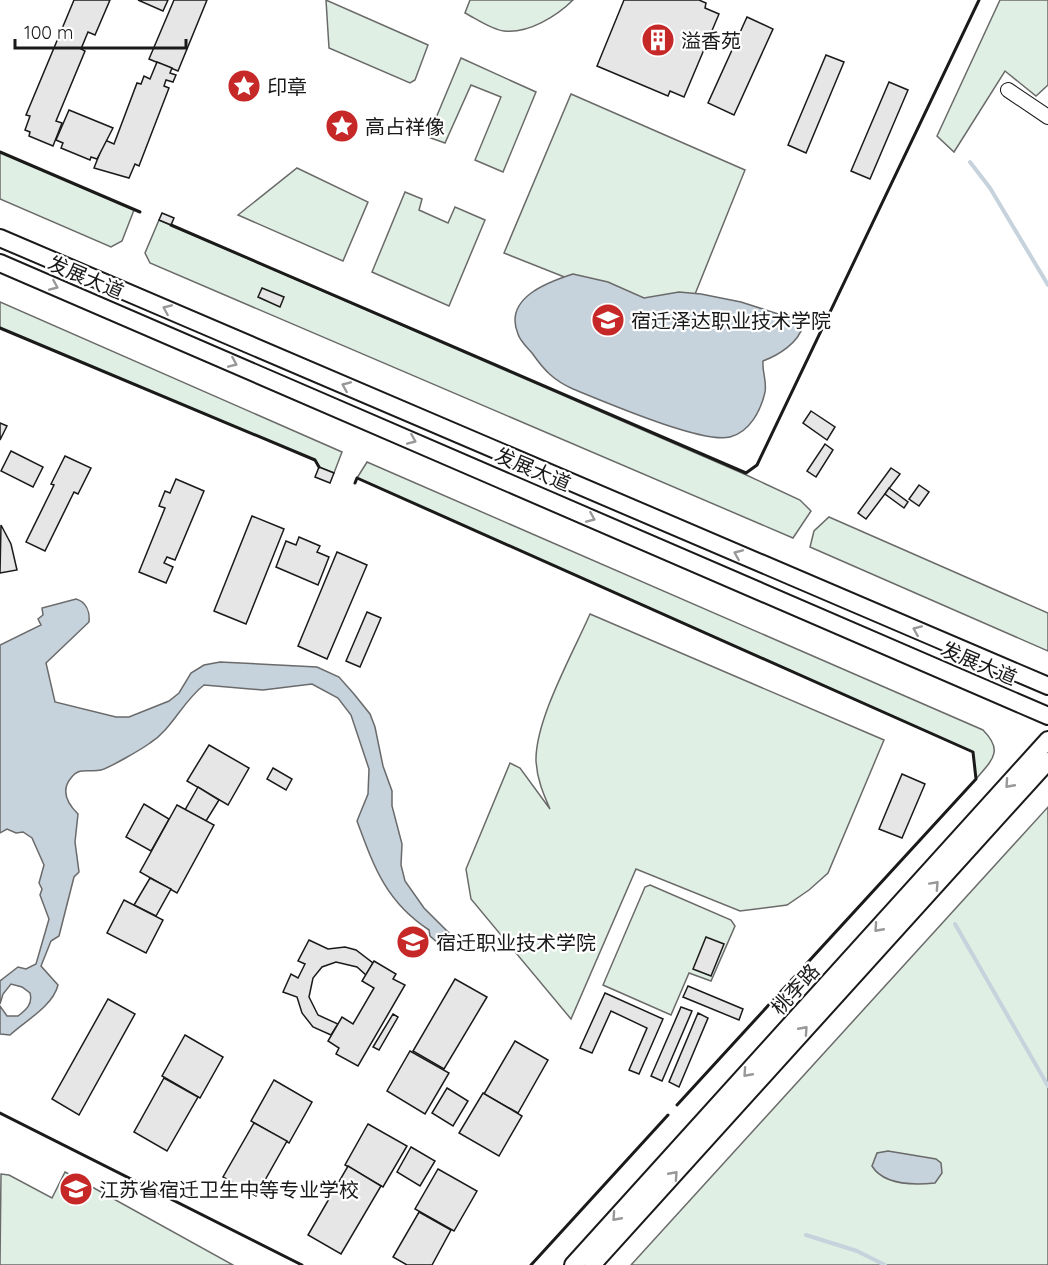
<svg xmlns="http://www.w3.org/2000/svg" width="1048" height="1265" font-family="Quicksand,'Noto Sans SC',sans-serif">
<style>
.green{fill:#e0efe3;stroke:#6a6a6a;stroke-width:1.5}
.water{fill:#c6d2dc;stroke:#6a6a6a;stroke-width:1.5}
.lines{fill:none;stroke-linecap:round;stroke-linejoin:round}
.stream{stroke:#c6d2dc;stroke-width:4}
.building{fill:#e6e6e6;stroke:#1a1a1a;stroke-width:1.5}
.minor-casing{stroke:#1a1a1a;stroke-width:16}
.major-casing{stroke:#1a1a1a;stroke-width:20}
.minor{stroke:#fff;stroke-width:14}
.major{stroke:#fff;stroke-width:16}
.wall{stroke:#1a1a1a;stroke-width:3}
.oneway{stroke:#989898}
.labels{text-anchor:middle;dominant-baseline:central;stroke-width:4.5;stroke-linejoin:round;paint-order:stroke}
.poi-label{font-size:20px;fill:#1a1a1a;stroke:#fff;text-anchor:start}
.street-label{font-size:20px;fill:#1a1a1a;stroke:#fff}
</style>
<rect width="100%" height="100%" fill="#fff"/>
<!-- green -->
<g class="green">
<polygon points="326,0 428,45 415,80 410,83 329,48"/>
<path d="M 470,0 L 573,0 C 557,16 528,34 504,31 C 492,30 475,18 465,13 Z"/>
<polygon points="1000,0 1048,0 1048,85 1036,96 1005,71 954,152 937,136"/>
<polygon points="461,58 536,92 503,172 475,160 501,97 471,85 445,143 428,137"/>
<polygon points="571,94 745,170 683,324 504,253"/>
<polygon points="0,152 134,210 122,241 111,247 0,199"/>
<polygon points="297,168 368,202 343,261 238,215"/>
<polygon points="405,192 422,199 419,210 448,223 455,207 485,220 449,306 372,272"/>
<polygon points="159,220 742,473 800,500 811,511 793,538 150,263 145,253"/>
<polygon points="0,302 342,452 334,473 319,467 315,460 0,328"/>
<path d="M 367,462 L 983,730 C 1004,751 992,760 976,779 L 973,752 L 357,478 Z"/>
<polygon points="829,517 1048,613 1048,651 810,547 814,531"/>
<path d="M 590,614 L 884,740 L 828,873 L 809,890 L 787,905 L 740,911 L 636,869 L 571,1019 L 471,899 L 466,869 L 510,763 L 520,768 L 550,809 C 543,793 537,779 536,761 C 535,720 573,653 590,614 Z"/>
<polygon points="1048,807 1048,1265 631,1265"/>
<polygon points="650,885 731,920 735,926 711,981 689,973 671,1015 603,985 645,887"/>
<polygon points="65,1172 233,1265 0,1265 1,1174 9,1175 52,1198"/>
</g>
<!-- water -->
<g class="water">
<path d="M 573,274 L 608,282 L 644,298 L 679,292 L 701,294 L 741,302 L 797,320 L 803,326 C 798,343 779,355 763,361 C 762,372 767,381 765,392 C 761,410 750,432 730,437 C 702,444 603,401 573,389 C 553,380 544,370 532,353 C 527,347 520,341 518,334 C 503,298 548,282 573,274 Z"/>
<path d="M 76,599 C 86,602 90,611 89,622 L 46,663 L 55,702 L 116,717 L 129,717 L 169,701 L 179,693 L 191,673 L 204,665 L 220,662 L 317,667 L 339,677 L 354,694 L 370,714 L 375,727 L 383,766 L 392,791 L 392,806 L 402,844 L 401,865 L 405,881 L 424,908 L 449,933 L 451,939 L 445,944 L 438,943 L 430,936 L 429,930 C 386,902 374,867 357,821 L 368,794 L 369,769 L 351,715 L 338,698 L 312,684 L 263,690 L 204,685 C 183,701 172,729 150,743 C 142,749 109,768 101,770 C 89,773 80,766 71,778 C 60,791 68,804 78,814 L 75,842 L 79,872 L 74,877 L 59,936 L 51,941 L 41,966 L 58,985 C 53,1006 25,1021 10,1035 L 0,1034 L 0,1006 L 7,1016 L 18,1016 C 26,1010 33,1004 30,993 L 22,987 L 11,984 L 3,994 L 0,1004 L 0,981 L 18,967 L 26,969 L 36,964 L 49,919 L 40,895 L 42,889 L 39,883 L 44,865 L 32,838 L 23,832 L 16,833 L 7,829 L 0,833 L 0,645 L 41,625 L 38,619 L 43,615 L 42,608 Z"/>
<path d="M 888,1151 L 936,1159 L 941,1163 L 942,1173 L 935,1183 C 915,1185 884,1186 872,1166 L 877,1153 Z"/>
</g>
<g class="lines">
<!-- stream -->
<g class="stream">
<polyline points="970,162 990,188 1048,285"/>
<polyline points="955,924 1048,1086"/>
<polyline points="806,1235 857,1251 885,1265"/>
</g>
</g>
<!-- building -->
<g class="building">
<polygon points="74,0 110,0 95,35 88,32 81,49 85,51 56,121 62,123 53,146 29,136 30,132 25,130 30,116 26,115"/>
<polygon points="138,0 168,0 163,11"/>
<polygon points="174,0 207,0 178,71 149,59"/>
<polygon points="624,0 699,0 706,3 705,8 719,14 684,97 670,91 668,96 597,66"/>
<polygon points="747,17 773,29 734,115 708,103"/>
<polygon points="826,55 844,62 806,153 788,145"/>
<polygon points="157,62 172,68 170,73 176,75 173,82 166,80 164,86 169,88 139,166 135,164 129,178 94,168 105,140 114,144 137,83 141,84 144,76 150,79"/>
<polygon points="889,82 908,90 870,179 851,171"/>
<polygon points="69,110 113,128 97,159 91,157 90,160 61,148 63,143 56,140"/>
<polygon points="162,213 174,218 171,225 159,220"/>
<polygon points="262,288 284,297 280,307 258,297"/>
<polygon points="811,411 835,427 827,440 803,423"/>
<polygon points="0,423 7,426 0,440"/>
<polygon points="825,444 833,450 816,477 807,471"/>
<polygon points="11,451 43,467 33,487 1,471"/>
<polygon points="65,456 91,468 78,494 74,492 45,551 26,542 54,485 51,484"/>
<polygon points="319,467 334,473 330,483 315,477"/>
<polygon points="891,468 900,474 866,519 858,513"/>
<polygon points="176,479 204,491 175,560 167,557 164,563 173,567 166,583 139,572 165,508 159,506 165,491 170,493"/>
<polygon points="919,485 929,492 919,506 909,499"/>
<polygon points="889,488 908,502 904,508 885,494"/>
<polygon points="252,516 284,529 246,624 214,611"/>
<polygon points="1,525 11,544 17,570 0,573"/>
<polygon points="299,537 320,546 317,552 329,557 318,585 276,567 286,541 296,545"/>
<polygon points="337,552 367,565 327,659 298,646"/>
<polygon points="367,612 381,618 360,667 346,661"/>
<polygon points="209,745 249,768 228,805 187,781"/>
<polygon points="273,768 292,779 286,790 267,779"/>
<polygon points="902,774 925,784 902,838 879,829"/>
<polygon points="198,787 219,800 206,821 185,810"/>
<polygon points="144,804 169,819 151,851 126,837"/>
<polygon points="177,805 214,825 177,893 140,872"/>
<polygon points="150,878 171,889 156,916 134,905"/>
<polygon points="124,900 163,920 146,953 107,933"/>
<polygon points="706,937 724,944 711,976 693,969"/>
<polygon points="309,940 328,949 345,947 356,950 373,963 366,975 357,967 336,962 322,967 313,978 309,997 318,1015 338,1024 331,1035 313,1027 302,1013 297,997 283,992 291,974 298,978 305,964 298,961"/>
<polygon points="374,961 396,974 393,979 405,985 358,1066 336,1054 339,1048 328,1041 342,1017 353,1024 374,988 362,981"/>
<polygon points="455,979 487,997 444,1069 413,1051"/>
<polygon points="688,986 743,1009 739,1020 683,997"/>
<polygon points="605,993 663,1019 639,1074 629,1070 647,1028 611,1011 592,1053 580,1048"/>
<polygon points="108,999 135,1014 79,1115 52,1099"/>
<polygon points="681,1007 692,1011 662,1081 651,1076"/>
<polygon points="698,1013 708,1018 679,1087 669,1082"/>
<polygon points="393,1014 398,1017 379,1050 373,1047"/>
<polygon points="185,1035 223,1057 200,1098 162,1076"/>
<polygon points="515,1041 548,1060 518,1113 484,1094"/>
<polygon points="410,1051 449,1073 425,1114 387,1091"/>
<polygon points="164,1078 198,1097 167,1151 134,1132"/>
<polygon points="274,1080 312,1102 289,1143 251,1121"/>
<polygon points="447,1088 468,1101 453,1126 432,1113"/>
<polygon points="483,1093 522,1116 499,1156 459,1133"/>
<polygon points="254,1123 287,1141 256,1196 223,1177"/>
<polygon points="368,1124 407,1146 383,1187 345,1165"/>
<polygon points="411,1147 435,1161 420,1186 397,1172"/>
<polygon points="348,1166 381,1186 341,1254 308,1235"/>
<polygon points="438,1169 477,1191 454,1231 415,1209"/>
<polygon points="419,1212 451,1230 432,1265 407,1265 393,1257"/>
</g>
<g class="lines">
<defs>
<polyline id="minor" points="1008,90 1048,117"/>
<g id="major">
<polyline points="0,238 1048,686"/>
<polyline points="0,263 1048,716"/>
<polyline points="573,1265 1048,740"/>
<polyline points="592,1265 1048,761"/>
</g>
</defs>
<!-- minor casing -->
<use href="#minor" class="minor-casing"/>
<!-- major casing -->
<use href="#major" class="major-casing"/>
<!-- minor -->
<use href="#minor" class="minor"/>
<!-- major -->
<use href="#major" class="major"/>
<!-- wall -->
<g class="wall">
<polyline points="0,152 140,212"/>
<polyline points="171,225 746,473 757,465 979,0"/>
<polyline points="0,328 315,460 319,467"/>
<polyline points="355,483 357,478 973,752 976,779 677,1105"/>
<polyline points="0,1113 302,1265"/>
<polyline points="531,1265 668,1115"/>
</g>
</g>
<!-- one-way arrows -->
<defs><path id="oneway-chevron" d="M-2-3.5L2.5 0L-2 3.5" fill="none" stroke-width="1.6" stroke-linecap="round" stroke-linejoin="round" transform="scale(1.5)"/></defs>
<g class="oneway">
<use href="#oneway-chevron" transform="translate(54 286) rotate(23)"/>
<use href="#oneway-chevron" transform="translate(167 309) rotate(-157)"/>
<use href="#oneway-chevron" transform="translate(233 363) rotate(23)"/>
<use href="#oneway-chevron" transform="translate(346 386) rotate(-157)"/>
<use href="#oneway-chevron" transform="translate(412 440) rotate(23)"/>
<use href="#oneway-chevron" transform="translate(591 518) rotate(23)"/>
<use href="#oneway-chevron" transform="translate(738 554) rotate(-157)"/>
<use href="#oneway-chevron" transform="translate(917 630) rotate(-157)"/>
<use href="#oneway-chevron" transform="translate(1009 784) rotate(132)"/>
<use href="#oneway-chevron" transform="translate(935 885) rotate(-47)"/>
<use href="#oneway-chevron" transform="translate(878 928) rotate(132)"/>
<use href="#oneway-chevron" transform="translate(804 1030) rotate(-48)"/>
<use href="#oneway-chevron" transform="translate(747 1073) rotate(132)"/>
<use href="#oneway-chevron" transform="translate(674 1175) rotate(-48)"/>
<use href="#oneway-chevron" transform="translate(616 1217) rotate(132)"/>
</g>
<!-- icons -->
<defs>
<symbol id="building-disc" viewBox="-11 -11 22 22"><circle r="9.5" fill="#c62828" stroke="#fff"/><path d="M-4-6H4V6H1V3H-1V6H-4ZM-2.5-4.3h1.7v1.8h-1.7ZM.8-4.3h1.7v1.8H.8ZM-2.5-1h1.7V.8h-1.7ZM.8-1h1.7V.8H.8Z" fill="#fff"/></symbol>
<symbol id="sight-disc" viewBox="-11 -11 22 22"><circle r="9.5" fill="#c62828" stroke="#fff"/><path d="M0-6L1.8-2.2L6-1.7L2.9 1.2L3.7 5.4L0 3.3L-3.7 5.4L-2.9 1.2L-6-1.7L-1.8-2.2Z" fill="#fff"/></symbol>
<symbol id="university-disc" viewBox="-11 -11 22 22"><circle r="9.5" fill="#c62828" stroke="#fff"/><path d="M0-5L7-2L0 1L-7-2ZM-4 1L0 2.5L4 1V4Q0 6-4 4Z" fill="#fff"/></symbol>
<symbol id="school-disc" viewBox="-11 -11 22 22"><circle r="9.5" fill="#c62828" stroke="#fff"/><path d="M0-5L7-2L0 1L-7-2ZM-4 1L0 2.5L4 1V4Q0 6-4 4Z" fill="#fff"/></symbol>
</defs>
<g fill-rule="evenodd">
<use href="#building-disc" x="639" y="21" width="38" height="38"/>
<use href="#sight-disc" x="225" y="67" width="38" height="38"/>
<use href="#sight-disc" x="323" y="107" width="38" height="38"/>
<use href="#university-disc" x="589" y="301" width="38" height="38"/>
<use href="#university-disc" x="394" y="923" width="38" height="38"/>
<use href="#school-disc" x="57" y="1170" width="38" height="38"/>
</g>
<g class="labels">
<!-- poi labels -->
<g class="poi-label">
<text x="681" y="40">溢香苑</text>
<text x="267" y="86">印章</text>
<text x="365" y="126">高占祥像</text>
<text x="631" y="320">宿迁泽达职业技术学院</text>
<text x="436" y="942">宿迁职业技术学院</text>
<text x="99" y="1189">江苏省宿迁卫生中等专业学校</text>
</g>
<!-- street labels -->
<g class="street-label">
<text transform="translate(86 277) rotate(23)">发展大道</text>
<text transform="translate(533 469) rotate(23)">发展大道</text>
<text transform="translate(979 663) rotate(23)">发展大道</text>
<text transform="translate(795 989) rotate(-48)">桃李路</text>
</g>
</g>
<!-- scale -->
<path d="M15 39v9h171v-9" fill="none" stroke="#1a1a1a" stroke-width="3"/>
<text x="24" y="39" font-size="18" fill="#1a1a1a" stroke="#ffffff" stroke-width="4.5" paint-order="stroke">100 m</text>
</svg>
